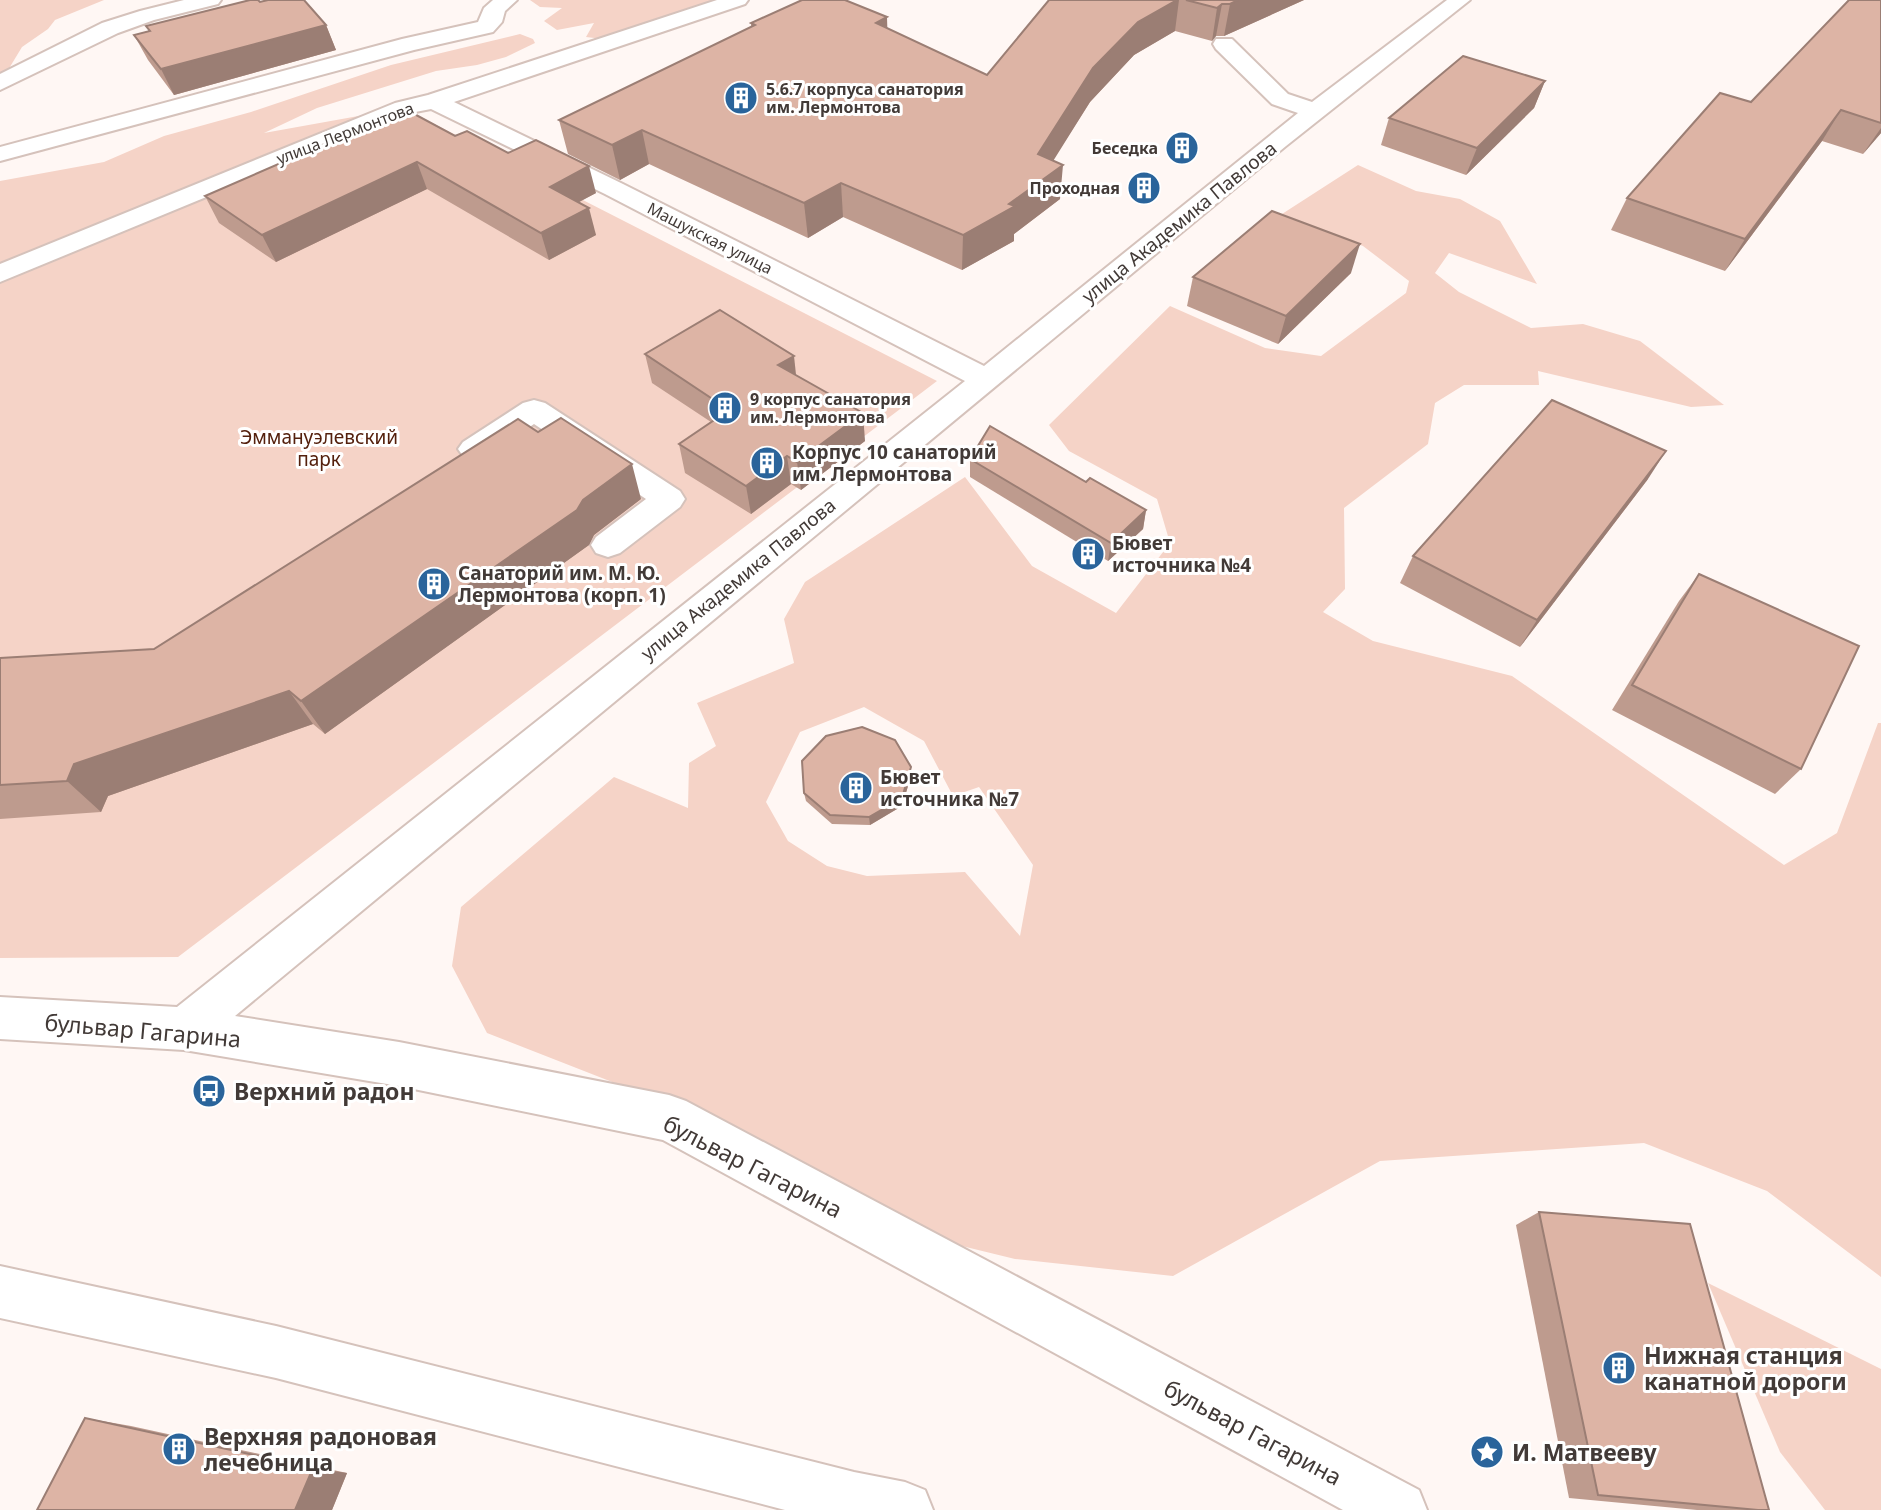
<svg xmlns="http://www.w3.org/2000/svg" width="1881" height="1510" font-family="'Noto Sans',sans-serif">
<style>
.green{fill:#f5d3c7;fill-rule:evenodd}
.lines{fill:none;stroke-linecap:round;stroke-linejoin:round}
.minor-casing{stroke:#d5c2bb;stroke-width:4}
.minor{fill:#fff;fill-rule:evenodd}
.wall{fill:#be9b8e}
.shaded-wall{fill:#9b7e74}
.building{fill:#ddb4a5;stroke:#9b7e74;stroke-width:2}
.labels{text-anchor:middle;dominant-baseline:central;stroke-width:6;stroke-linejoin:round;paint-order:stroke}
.far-poi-label{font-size:16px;font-weight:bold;fill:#423a37;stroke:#fff;text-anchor:start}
.far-street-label{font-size:16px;fill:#423a37;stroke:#fff}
.street-label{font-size:19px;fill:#423a37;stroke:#fff}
.park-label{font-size:19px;fill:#54200d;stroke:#fff}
.poi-label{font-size:19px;font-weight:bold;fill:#423a37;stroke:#fff;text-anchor:start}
.near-street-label{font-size:23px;fill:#423a37;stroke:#fff}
.near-poi-label{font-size:23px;font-weight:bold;fill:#423a37;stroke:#fff;text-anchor:start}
</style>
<rect width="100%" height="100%" fill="#fff7f4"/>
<!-- green -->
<g class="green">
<polygon points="0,0 104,0 55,20 48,29 22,47 5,75 0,78"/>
<polygon points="530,0 730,0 603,39 586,37 594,23 557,30 544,21 562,8 540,7"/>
<polygon points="520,34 533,39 535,43 506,57 477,65 436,71 317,108 264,133 403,108 937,381 178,957 0,958 0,181 104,162 164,136 251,112 391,65"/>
<path d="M 1358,165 L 1416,191 L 1460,199 L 1500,221 L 1537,284 L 1449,253 L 1435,273 L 1459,292 L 1531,328 L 1583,324 L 1640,341 L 1724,405 L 1691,407 L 1538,371 L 1539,385 L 1464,385 L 1435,403 L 1428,444 L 1344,508 L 1345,589 L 1323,612 L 1373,641 L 1512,676 L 1784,865 L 1837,833 L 1878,723 L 1881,723 L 1881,1277 L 1767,1191 L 1644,1143 L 1380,1161 L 1173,1276 L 1015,1259 L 839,1216 L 671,1105 L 487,1033 L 452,966 L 461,907 L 614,777 L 688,808 L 689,763 L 716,746 L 697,703 L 794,663 L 784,619 L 805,582 L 965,477 L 1032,566 L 1116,613 L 1170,543 L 1157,499 L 1069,451 L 1049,425 L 1170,306 L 1265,348 L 1321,356 L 1406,293 L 1409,281 L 1363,246 L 1282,214 ZM 864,707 L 924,741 L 953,796 L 979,787 L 1033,865 L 1020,936 L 965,872 L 867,876 L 827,866 L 788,841 L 766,802 L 800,732 Z"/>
<polygon points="1708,1283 1881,1369 1881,1510 1825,1510 1780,1452"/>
</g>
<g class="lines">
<defs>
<g id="minor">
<polygon points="184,0 221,0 218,4 154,20 118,33 0,90 0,74 102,23 140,11"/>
<polygon points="493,0 517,0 505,11 502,22 493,32 414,50 0,161 0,147 402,39 478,22 484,8"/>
<polygon points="717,0 748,0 745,4 454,102 623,184 984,366 1298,113 1272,104 1216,49 1213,44 1216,39 1232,39 1288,94 1312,102 1447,0 1470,0 1286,146 235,1016 399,1042 669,1095 686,1101 1419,1490 1427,1510 1343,1510 663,1140 399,1086 184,1050 0,1039 0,997 177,1007 965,381 605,194 431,109 410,113 0,282 0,264 395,103 428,95"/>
<path d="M 534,400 L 545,403 L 680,491 L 685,499 L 680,507 L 620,553 L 608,557 L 596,553 L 591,545 L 596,537 L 646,499 L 534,424 C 513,438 488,463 463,456 L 458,449 L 463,442 L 523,403 Z"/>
<polygon points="0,1266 276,1326 854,1472 905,1482 925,1490 933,1510 785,1510 276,1378 0,1318"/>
</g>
</defs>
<!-- minor casing -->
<use href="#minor" class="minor-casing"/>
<!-- minor -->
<use href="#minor" class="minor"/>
</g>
<!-- wall -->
<g class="wall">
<polygon points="1049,0 1304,0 1224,36 1216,36 1212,41 1175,31 1134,55 1090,102 1053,160 1060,199 1014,234 1014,241 962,270 843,217 808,238 649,164 620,180 568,154 559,120 751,27 751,23 887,28 987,75"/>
<polygon points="1881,0 1881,133 1863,154 1822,141 1725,271 1611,230 1627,198"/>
<polygon points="260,2 326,25 336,50 174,95 148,60 134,35 149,31 146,26"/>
<polygon points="1545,81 1534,108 1466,175 1381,145 1389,118"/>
<polygon points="455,136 508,153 596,193 578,202 596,235 549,260 427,189 276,262 219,223 205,196"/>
<polygon points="1351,273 1278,344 1187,306 1193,277"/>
<polygon points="645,354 796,376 865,441 801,490 791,484 751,514 685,473 679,444 711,422 652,383"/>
<polygon points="970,459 1086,482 1146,510 1143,529 1108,561 970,477"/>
<polygon points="1648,479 1520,647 1400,583 1413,556"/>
<polygon points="641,499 594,535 589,545 325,734 313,724 108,796 101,812 0,819 0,658 154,649"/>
<polygon points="1699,574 1801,769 1775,794 1612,710 1679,601"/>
<polygon points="911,776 902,806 870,825 832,824 806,801 804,793"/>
<polygon points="1539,1212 1769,1510 1697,1510 1569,1498 1516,1225"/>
<polygon points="85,1418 131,1426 347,1473 332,1510"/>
</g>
<!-- shaded-wall -->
<g class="shaded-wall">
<polygon points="1177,0 1179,0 1175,31 1134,55 1090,102 1040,182 1063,165 1060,199 1014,234 1014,241 962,270 963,235 1009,204 1038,154 1093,68 1138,22"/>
<polygon points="1238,0 1304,0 1224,36 1230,4"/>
<polygon points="1222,4 1216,36 1212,41 1217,8"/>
<polygon points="887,17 888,50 876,23"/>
<polygon points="326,25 336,50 174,95 161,69"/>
<polygon points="1545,81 1534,108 1466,175 1477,148"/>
<polygon points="1841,110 1822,141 1725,271 1745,239"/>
<polygon points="1881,128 1881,133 1863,154"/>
<polygon points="642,130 649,164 620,180 612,145"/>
<polygon points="417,162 427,189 276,262 262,235"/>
<polygon points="589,166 596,193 557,214 550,187"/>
<polygon points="841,183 843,217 808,238 804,203"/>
<polygon points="589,208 596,235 549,260 541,233"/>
<polygon points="1360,244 1351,273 1278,344 1286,316"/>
<polygon points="794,356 797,384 778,365"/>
<polygon points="863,413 865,441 801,490 797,462"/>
<polygon points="1666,451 1648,479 1520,647 1537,620"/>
<polygon points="787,456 791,484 751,514 746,486"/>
<polygon points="632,464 641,499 594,535 589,545 325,734 301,701"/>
<polygon points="1146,510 1143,529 1108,561 1111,543"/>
<polygon points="289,691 313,724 108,796 101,812 67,781 74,764"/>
<polygon points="911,767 911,776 902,806 870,825 869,817"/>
<polygon points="313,1468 347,1473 332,1510 295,1510"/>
</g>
<!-- building -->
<g class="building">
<polygon points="250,0 258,0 260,2 268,0 304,0 326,25 161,69 134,35 150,31 146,26"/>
<polygon points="802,0 845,0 887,17 876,23 987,75 1049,0 1177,0 1138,22 1093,68 1038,154 1063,165 1009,204 1015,206 963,235 841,183 804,203 642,130 612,145 559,120 755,25 751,23"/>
<polygon points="1186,0 1238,0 1230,4 1222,4 1217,8"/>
<polygon points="1849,0 1881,0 1881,123 1841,110 1745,239 1627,198 1720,93 1751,102"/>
<polygon points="1463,56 1545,81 1477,148 1389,118"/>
<polygon points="405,109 455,136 467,131 508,153 536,140 589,166 550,187 589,208 541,233 417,162 262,235 205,196"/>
<polygon points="1272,211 1360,244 1286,316 1193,277"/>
<polygon points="720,310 794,356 778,365 863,413 797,462 787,456 746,486 679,444 729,410 645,354"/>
<polygon points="1552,400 1666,451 1537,620 1413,556"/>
<polygon points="561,418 632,464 583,500 577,510 301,701 289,691 74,764 67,781 0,785 0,658 154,649 518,419 538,432"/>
<polygon points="990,426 1086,482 1090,478 1146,510 1111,543 970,459"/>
<polygon points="1699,574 1859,646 1801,769 1632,685"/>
<polygon points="862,727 895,740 911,767 902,798 869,817 830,815 804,793 802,761 826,736"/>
<polygon points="1539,1212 1690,1224 1769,1510 1758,1510 1598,1495"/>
<polygon points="85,1418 313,1468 295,1510 37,1510"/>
</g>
<!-- icons -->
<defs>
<symbol id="building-disc" viewBox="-11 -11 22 22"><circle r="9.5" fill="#2a649b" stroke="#fff"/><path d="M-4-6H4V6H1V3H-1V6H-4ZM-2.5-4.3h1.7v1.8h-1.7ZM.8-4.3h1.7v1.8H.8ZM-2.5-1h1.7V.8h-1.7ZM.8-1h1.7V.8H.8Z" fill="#fff"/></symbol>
<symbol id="bus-disc" viewBox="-11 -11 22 22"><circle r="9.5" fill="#2a649b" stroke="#fff"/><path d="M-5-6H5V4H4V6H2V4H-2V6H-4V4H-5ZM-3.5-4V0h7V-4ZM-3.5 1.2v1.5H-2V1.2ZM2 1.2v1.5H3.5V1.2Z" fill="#fff"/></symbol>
<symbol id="sight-disc" viewBox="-11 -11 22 22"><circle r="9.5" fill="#2a649b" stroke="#fff"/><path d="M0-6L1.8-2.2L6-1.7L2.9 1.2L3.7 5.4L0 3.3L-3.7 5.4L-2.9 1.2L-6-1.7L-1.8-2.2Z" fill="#fff"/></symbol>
</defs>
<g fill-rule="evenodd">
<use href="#building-disc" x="722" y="79" width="38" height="38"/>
<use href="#building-disc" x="1163" y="129" width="38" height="38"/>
<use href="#building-disc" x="1125" y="169" width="38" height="38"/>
<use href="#building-disc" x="706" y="389" width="38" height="38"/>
<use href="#building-disc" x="748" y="444" width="38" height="38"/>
<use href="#building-disc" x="1069" y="535" width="38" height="38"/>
<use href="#building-disc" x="415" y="565" width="38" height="38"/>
<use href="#building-disc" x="837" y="769" width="38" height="38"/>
<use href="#bus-disc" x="190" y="1072" width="38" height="38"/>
<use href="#building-disc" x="1600" y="1349" width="38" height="38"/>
<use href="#building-disc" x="160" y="1430" width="38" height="38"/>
<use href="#sight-disc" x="1468" y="1433" width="38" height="38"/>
</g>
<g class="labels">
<!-- far-poi labels -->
<g class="far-poi-label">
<text x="766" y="89">5.6.7 корпуса санатория<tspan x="766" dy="18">им. Лермонтова</tspan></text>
<text x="1158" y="148" text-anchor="end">Беседка</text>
<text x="1120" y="188" text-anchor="end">Проходная</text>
<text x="750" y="399">9 корпус санатория<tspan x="750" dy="18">им. Лермонтова</tspan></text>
</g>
<!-- far-street labels -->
<g class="far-street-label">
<text transform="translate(345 133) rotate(-21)">улица Лермонтова</text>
<text transform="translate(710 238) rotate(27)">Машукская улица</text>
</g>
<!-- street labels -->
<g class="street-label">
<text transform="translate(1179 222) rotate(-39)">улица Академика Павлова</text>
<text transform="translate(738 579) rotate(-39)">улица Академика Павлова</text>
</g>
<!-- park labels -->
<g class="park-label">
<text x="319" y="437">Эммануэлевский<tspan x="319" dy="22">парк</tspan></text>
</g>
<!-- poi labels -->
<g class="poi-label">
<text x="792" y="452">Корпус 10 санаторий<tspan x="792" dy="22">им. Лермонтова</tspan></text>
<text x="1112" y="543">Бювет<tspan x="1112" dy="22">источника №4</tspan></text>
<text x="458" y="573">Санаторий им. М. Ю.<tspan x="458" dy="22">Лермонтова (корп. 1)</tspan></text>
<text x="880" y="777">Бювет<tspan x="880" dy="22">источника №7</tspan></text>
</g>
<!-- near-street labels -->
<g class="near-street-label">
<text transform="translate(143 1030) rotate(5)">бульвар Гагарина</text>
<text transform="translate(753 1166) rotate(27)">бульвар Гагарина</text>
<text transform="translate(1253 1432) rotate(28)">бульвар Гагарина</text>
</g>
<!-- near-poi labels -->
<g class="near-poi-label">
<text x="234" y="1091">Верхний радон</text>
<text x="1644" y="1355">Нижная станция<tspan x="1644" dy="26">канатной дороги</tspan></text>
<text x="204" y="1436">Верхняя радоновая<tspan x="204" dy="26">лечебница</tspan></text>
<text x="1512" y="1452">И. Матвееву</text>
</g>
</g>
</svg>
